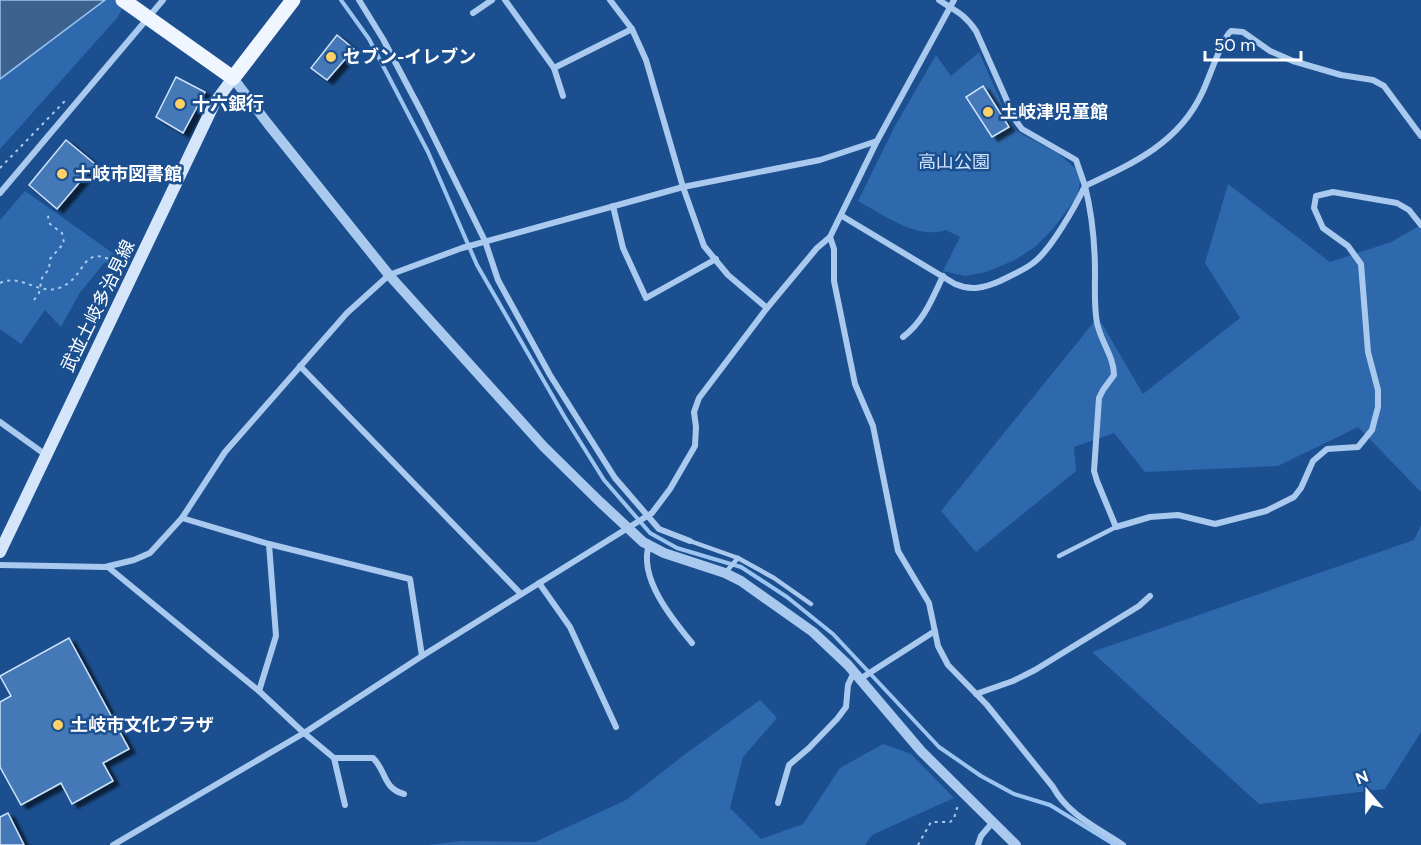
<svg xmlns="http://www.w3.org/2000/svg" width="1421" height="845" font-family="Figtree,'Noto Sans JP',sans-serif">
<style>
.green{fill:#2e69ad}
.water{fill:#3c6290;stroke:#9cc4f0;stroke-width:1.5}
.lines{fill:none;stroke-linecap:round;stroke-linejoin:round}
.stream{stroke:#9cc4f0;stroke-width:4}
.building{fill:#4478b7;stroke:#cfe3fa;stroke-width:1.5;filter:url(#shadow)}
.path{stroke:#a9c9ee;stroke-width:2;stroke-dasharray:3 4.5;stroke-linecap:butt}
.service{stroke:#a9c9ee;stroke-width:4.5}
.minor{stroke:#a9c9ee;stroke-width:6}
.tertiary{stroke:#a9c9ee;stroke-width:10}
.secondary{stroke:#d6e6fa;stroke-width:12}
.primary{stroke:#f0f6ff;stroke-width:15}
.poi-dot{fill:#ffd166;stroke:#1b4f8f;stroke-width:2}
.labels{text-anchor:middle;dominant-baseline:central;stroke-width:5;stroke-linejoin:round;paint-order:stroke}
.poi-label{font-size:18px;font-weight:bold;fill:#fff;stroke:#1b4f8f;text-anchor:start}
.park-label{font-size:18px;fill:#cfe3fa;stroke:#1b4f8f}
.street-label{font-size:18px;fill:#fff;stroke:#1b4f8f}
</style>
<defs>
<filter id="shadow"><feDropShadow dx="6" dy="4" stdDeviation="1.5" flood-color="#0009"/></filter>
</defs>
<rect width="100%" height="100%" fill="#1b4f8f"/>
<!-- green -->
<g class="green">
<polygon points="105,0 127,0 117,18 0,149 0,79"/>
<path d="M 979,52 L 1007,116 L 1018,132 L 1059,154 L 1075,168 L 1081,177 L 1077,197 L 1052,230 L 1035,247 L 1015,260 L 986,272 L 965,276 L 943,271 L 960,237 L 946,230 C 916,240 884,215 858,201 L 895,126 L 936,55 L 951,76 Z"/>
<polygon points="1228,184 1330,262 1391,242 1421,225 1421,492 1358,427 1278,466 1145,472 1114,433 1074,447 1076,471 976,552 941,511 1098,317 1143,394 1240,318 1205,263"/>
<polygon points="25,191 124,261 117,271 105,262 79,294 61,327 45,310 21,344 0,329 0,220"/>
<polygon points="1421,525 1421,732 1385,789 1259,804 1092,652 1414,540"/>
<polygon points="760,700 777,718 743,757 730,808 761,839 803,824 840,768 883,744 911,754 954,798 872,835 865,845 428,845 461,841 535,842 626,800 688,752"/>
</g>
<!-- water -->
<polygon class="water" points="0,0 105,0 0,79"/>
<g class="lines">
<!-- stream -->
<polyline class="stream" points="341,0 369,39 428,152 477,265 564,416 604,480 650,533 677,548 741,567 787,597 833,634 939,747 981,776 1014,794 1050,805 1115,845"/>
</g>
<!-- building -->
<g class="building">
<polygon points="337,35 354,49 327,80 311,68"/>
<polygon points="176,77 205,92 183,133 156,117"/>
<polygon points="983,86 1009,127 992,137 966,97"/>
<polygon points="66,140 95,164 57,209 29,185"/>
<polygon points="69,638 129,749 103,763 113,781 72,804 61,783 21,805 0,767 0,702 11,696 0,676"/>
<polygon points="8,813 24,845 0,845 0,817"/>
</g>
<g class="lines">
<!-- path -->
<g class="path">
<polyline points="0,168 65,101"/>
<path d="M 0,283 C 21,273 37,295 59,288 C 89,278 79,237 122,267"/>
<polyline points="34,300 39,293 42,278 49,269 50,259 64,243 62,233 50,224 48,217 50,214"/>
<polyline points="918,845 931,822 950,822 954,819 956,810 959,805"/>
</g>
<!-- service -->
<g class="service">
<polyline points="690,541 738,558 774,578 811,604"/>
<polyline points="1059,556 1116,527"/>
<polyline points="725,573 738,558"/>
</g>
<!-- minor -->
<g class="minor">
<polyline points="359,0 383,39 422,113 485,241 498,280 550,375 615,478 659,529 690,541"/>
<polyline points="505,0 554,68 563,96"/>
<polyline points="610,0 632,29 646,60 683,187 704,246 728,275 767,308"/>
<path d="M 939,0 C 955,11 964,13 976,31 L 1016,121 L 1022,129 L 1076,160 L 1085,186 C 1132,164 1179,143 1202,93 C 1209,79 1222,38 1231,31 L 1243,32 L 1270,51 L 1293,61 L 1341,75 L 1373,80 L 1384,86 L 1421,136"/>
<polyline points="473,13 492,0"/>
<polyline points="554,68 632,29"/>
<path d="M 1085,186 C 1092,214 1095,243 1095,273 C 1095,290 1094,307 1097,323 C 1101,342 1114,357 1114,375 L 1103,390 L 1099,398 L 1094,471 L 1097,481 L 1116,527 L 1150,517 L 1178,515 L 1215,524 L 1266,511 L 1294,497 L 1301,488 L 1313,461 L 1327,449 L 1358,447 L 1372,430 L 1378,407 L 1378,390 L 1368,352 L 1361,264 L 1348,246 L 1323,228 L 1314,208 L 1316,196 L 1333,192 L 1397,203 L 1409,210 L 1421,225"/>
<polyline points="0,193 163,0"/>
<polyline points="613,206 623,248 646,298 716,259"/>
<path d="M 842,216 L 955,284 C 971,291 984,288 1000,281 C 1011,275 1023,271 1033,263 C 1050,251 1075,207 1085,186"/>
<path d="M 830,237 L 834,249 L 834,281 L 855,384 L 873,426 L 898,551 L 929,603 L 938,646 L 948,665 L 987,705 L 1053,787 C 1068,815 1098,828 1123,845"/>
<path d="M 903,337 C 924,321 932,299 943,276"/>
<polyline points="300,366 521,594"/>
<polyline points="0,422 46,455"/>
<polyline points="182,518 269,544 410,579 422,656"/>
<path d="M 649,545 C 638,578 673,620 692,643"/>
<polyline points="0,565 105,567 134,560 150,553 182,518 225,452 347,313 389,275 462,248 683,187 820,160 877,141"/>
<polyline points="108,567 259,691 304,733 334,758 345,805"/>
<polyline points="539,583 570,627 616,727"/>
<polyline points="860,679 935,631"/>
<polyline points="259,691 276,636 269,544"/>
<polyline points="976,694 1013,681 1035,670 1139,606 1150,596"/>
<path d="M 334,758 L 373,758 C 386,770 383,789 404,794"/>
<polyline points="778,803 789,765 809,748 837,719 846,707 848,685 854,672"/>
<polyline points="113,845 304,733 422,656 652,513 670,489 695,446 696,427 694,412 699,398 767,308 817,248 830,237 877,141 954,0"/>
<polyline points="978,845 981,836 993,822"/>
</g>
<!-- tertiary -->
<polyline class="tertiary" points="233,78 268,124 389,275 544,447 600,502 643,542 664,553 725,573 741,581 813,632 848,665 921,751 1016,845"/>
<!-- secondary -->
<polyline class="secondary" points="0,552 214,104 233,78"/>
<!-- primary -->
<polyline class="primary" points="123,0 233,78 293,0"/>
</g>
<!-- markers -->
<g class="poi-dot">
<circle cx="331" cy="57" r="6"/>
<circle cx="180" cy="104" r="6"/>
<circle cx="988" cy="112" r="6"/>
<circle cx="62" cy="174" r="6"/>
<circle cx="58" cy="725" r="6"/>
</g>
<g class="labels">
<!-- poi labels -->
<g class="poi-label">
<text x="343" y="57">セブン-イレブン</text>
<text x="192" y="104">十六銀行</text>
<text x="1000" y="112">土岐津児童館</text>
<text x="74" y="174">土岐市図書館</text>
<text x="70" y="725">土岐市文化プラザ</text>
</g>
<!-- park labels -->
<g class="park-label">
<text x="954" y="162">高山公園</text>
</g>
<!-- street labels -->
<g class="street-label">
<text transform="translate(98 306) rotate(-64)">武並土岐多治見線</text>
</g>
</g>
<!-- north arrow -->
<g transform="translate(1367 791) rotate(340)" stroke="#1b4f8f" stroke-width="4.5" paint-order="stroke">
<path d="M0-4.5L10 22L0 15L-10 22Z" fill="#ffffff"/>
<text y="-9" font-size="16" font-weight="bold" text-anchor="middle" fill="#ffffff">N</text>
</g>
<!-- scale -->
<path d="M1205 51v9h96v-9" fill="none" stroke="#ffffff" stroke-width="3"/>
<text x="1214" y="51" font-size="18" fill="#ffffff" stroke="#1b4f8f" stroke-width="4.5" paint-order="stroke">50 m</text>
</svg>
